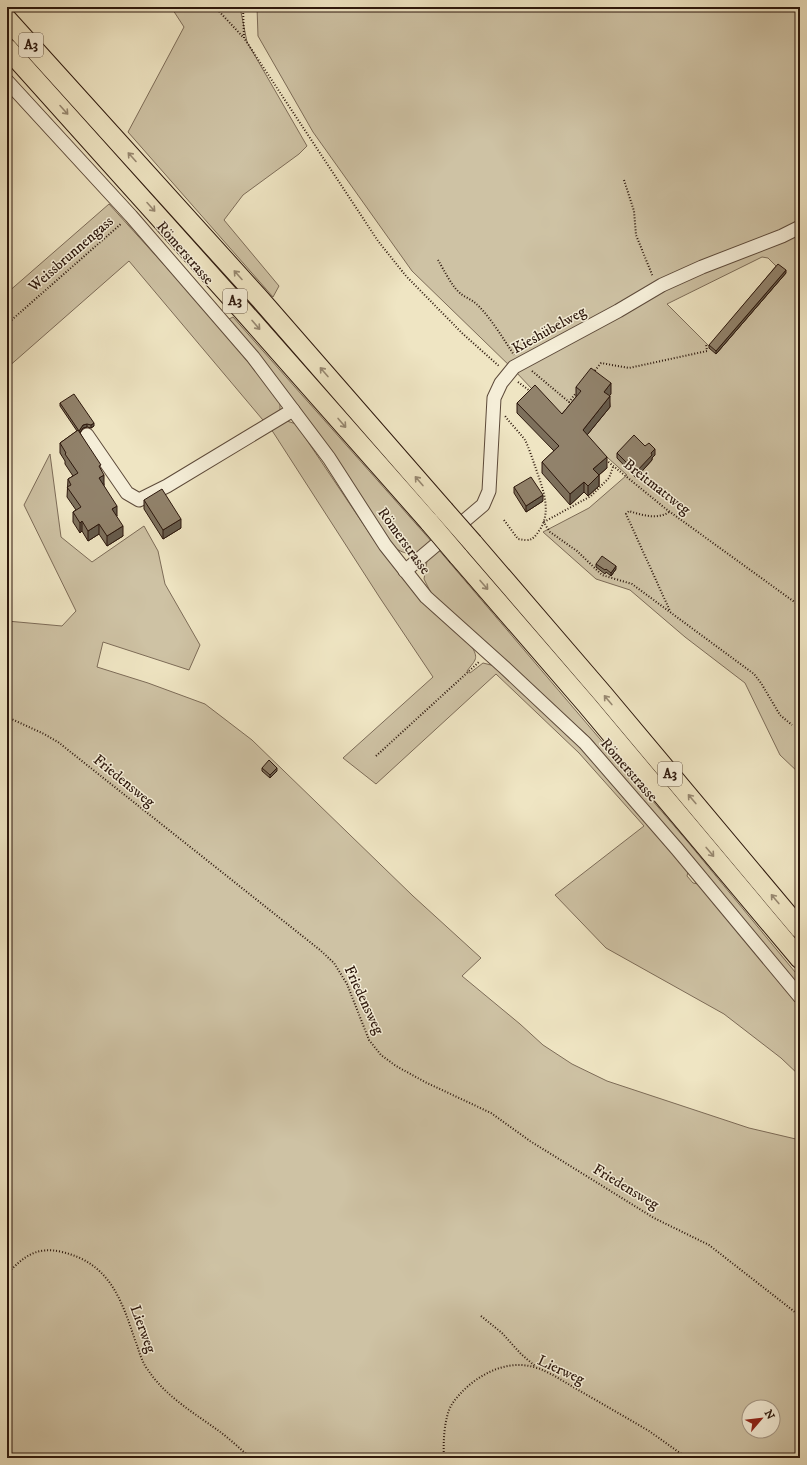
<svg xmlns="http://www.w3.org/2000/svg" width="807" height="1465" font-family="'IM FELL DW Pica',serif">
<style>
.green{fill:#cec2a4;stroke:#7d6c58;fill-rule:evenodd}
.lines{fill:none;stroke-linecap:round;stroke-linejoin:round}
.minor-casing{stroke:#5d4a3a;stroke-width:15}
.highway-casing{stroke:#2c170c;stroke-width:21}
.path{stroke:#2c170c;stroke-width:2;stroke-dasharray:1 2;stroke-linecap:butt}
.minor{stroke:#f5eed8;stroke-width:13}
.highway{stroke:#efe5c3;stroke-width:19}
.highway-bridge-casing{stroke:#2c170c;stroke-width:21;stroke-linecap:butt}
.highway-bridge{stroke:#efe5c3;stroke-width:19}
.wall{fill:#7d705c;stroke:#2c170c}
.shaded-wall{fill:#665b4b;stroke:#2c170c}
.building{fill:#91826b;stroke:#2c170c}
.oneway{stroke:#978871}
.labels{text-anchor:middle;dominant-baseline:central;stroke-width:3;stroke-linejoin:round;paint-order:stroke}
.shield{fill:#f5eed8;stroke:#685849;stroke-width:1}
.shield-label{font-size:14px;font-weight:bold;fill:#2c170c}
.street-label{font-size:15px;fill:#2c170c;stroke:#f5eed8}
</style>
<rect width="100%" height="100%" fill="#efe5c3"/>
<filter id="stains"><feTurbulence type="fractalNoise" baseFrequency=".005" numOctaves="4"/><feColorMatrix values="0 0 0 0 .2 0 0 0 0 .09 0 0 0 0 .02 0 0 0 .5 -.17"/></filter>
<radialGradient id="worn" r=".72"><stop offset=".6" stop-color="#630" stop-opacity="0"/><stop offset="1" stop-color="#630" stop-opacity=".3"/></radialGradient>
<!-- green -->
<g class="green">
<polygon points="171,7 240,7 247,42 307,146 299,154 243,195 224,220 279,286 273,297 128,132 184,27"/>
<path d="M 257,7 L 799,7 L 800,8 L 800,774 L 780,755 L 745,683 L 685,637 L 630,590 L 596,579 L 543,532 L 589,508 L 627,475 L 598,449 L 565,424 L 515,371 L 412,271 L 313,132 L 258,36 ZM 762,257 L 768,258 L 776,266 L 709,346 L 667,304 Z"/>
<path d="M 109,204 L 214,320 L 273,393 L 280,403 L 280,411 L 287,421 L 296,424 L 380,549 L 423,603 L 471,645 C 479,659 476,659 467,671 L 470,673 L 483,663 L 495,666 L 582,749 L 673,853 L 688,872 L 687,876 L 693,883 L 698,884 L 800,1005 L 800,1076 L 781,1058 L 724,1014 L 606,948 L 555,895 L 644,826 L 579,753 L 496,674 L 376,784 L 343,758 L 433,677 L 380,598 L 273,432 L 129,261 L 7,368 L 7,293 Z"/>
<path d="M 233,317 L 432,542 C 413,556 408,558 388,543 L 227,320 Z"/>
<path d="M 50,454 L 61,537 L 92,562 L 144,526 L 158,551 L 165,584 L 200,645 L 189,670 L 103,642 L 97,667 L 148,683 L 205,704 L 252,740 L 413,896 L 481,958 L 462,976 L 520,1024 L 543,1045 L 572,1064 L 607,1081 L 749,1128 L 800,1140 L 800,1458 L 7,1458 L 7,621 L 62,626 L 76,611 L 24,505 ZM 749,1407 L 773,1407 L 773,1431 L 749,1431 Z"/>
<polygon points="438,549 687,841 800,978 800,988 681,845 590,738 433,597 424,579 427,561"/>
</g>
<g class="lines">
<defs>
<g id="minor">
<polyline points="7,81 131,216 253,357 329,458 385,545 426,597 505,668 585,743 677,849 800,997"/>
<polyline points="87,435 127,493 139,500 167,486 293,410"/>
<polyline points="405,571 483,505 489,491 494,398 501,383 514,367 618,311 662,285 702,267 782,236 800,227"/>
</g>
<g id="highway">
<polyline points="7,19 260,299 444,510"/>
<polyline points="7,48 243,311 430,523"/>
<polyline points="473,543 603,694 800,929"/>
<polyline points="458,556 586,704 800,959"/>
</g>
</defs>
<!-- minor casing -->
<use href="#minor" class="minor-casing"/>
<!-- highway casing -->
<use href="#highway" class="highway-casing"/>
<!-- path -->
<g class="path">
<polyline points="215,7 243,37"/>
<polyline points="243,7 244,38 378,241 406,276 463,334 499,366"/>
<polyline points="624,180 634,211 636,235 653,277"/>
<path d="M 438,260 C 444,270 452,287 461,294 C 465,297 470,299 474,302 C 488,313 504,340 514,355"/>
<polyline points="7,324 122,223"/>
<polyline points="532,371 569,402 576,393"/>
<polyline points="593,373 601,363 629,368 707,351 706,344"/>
<polyline points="518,382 530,391"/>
<polyline points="606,460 666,509 800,606"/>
<polyline points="613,467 609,478 591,496 544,522 546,526 550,532 577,551 602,575 632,584 754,674 761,683 780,715 792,725"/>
<path d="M 669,512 C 658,520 641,515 629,511 L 626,514 L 670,611"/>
<path d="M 504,520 L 518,539 C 530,541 532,541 539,531 C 553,511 542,487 535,466 C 532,458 529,448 525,440 C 519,432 511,424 505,416"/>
<polyline points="7,717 44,734 58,742 320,950 334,963 347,984 369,1040 381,1055 396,1066 425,1082 491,1113 530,1141 654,1218 709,1245 800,1316"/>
<polyline points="376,756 480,661"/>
<path d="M 7,1274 C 24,1256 37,1246 62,1252 C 109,1263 121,1298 135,1340 C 139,1350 141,1361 148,1370 C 165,1396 194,1413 219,1431 C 230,1439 240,1449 251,1458"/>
<polyline points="481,1316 502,1333 521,1354 535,1366"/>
<path d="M 444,1458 C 443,1443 444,1417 452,1404 C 470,1378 505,1357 537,1368 C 542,1369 546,1372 551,1374 L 649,1431 L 687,1458"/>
</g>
<!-- minor -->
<use href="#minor" class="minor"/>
<!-- highway -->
<use href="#highway" class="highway"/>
<defs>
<g id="highway-bridge">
<polyline points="444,510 473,543"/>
<polyline points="430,523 458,556"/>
</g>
</defs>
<!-- highway-bridge casing -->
<use href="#highway-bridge" class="highway-bridge-casing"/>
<!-- highway-bridge -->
<use href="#highway-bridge" class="highway-bridge"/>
</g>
<!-- wall -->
<g class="wall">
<polygon points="786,273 716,354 709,348 709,345"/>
<polygon points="576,387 611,394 609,396 610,407 587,435 607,468 599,475 599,486 588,496 584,492 570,505 542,473 542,462 554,451 517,413 517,403 562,414 576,397"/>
<polygon points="60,403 94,426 91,428 87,427 83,428 80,433 101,470 104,485 104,486 117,516 116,516 123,536 107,546 99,534 88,541 82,531 80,533 73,522 73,512 76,510 67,497 68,479 73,476 65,464 65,461 60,453 60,443 77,431 60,406"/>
<polygon points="645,446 655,455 652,458 652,460 636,478 617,458 617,453"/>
<polygon points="514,487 543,501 526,512 514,493"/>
<polygon points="144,500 181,528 163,539 144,509"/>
<polygon points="596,564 616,569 611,576 606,572 605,574 596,567"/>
<polygon points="262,768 277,771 270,778 262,771"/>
</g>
<!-- shaded-wall -->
<g class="shaded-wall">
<polygon points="786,270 786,273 716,354 716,351"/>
<polygon points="611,383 611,394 604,402 604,392"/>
<polygon points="610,396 610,407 583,440 583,430"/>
<polygon points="94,423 94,426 91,428 91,425"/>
<polygon points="87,424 87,427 83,428 79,434 79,431 83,425"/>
<polygon points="655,449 655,455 652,458 652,460 636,478 636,472 651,453"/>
<polygon points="607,457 607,468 593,480 593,469"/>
<polygon points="104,475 104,485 99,489 99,478"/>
<polygon points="599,475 599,486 588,496 588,486"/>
<polygon points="584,482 584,492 570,505 570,494"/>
<polygon points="543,495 543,501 526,512 526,506"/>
<polygon points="117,506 117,516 112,519 112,509"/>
<polygon points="181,519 181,528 163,539 163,530"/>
<polygon points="82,521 82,531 80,533 80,523"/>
<polygon points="99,524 99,534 88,541 88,531"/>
<polygon points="123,526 123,536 107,546 107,536"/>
<polygon points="616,566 616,569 611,576 611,573"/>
<polygon points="277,768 277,771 270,778 270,775"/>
</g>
<!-- building -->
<g class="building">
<polygon points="778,264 786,270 716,351 709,345"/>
<polygon points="591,368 611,383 604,392 610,396 583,430 607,457 593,469 599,475 588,486 584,482 570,494 542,462 559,446 517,403 535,385 562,414 581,391 576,387"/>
<polygon points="74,394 94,423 91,425 87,424 83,425 79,431 60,403"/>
<polygon points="78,430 101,465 99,466 104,475 99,478 117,506 112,509 123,526 107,536 99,524 88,531 82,521 80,523 73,512 81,507 67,487 71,485 68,479 78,473 65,454 66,453 60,443"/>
<polygon points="634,435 645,446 649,443 655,449 651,453 652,455 636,472 617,453"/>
<polygon points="531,477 543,495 526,506 514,487"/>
<polygon points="162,489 181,519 163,530 144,500"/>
<polygon points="602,556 616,566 611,573 606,569 605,570 596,564"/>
<polygon points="269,760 277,768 270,775 262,768"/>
</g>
<!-- one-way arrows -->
<defs><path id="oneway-shaft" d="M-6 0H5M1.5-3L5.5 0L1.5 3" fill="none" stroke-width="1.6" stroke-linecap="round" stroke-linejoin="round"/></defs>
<g class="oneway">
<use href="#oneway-shaft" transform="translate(64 110) rotate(48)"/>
<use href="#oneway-shaft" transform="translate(132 157) rotate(-132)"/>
<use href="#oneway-shaft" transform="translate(151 207) rotate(48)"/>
<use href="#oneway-shaft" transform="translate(238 275) rotate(-132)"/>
<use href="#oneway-shaft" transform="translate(256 325) rotate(49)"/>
<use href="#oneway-shaft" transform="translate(324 372) rotate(-131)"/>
<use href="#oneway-shaft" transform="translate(342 423) rotate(49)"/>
<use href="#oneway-shaft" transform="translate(419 481) rotate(-131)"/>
<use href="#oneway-shaft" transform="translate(484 585) rotate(49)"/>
<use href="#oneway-shaft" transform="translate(608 700) rotate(-130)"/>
<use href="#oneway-shaft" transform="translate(692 799) rotate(-130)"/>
<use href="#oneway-shaft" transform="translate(710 852) rotate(50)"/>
<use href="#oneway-shaft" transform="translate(775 899) rotate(-130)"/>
</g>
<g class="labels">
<!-- shield labels -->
<g class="shield">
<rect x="19" y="33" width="24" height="24" rx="3"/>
<rect x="223" y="289" width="24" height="24" rx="3"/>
<rect x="658" y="762" width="24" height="24" rx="3"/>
</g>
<g class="shield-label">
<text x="31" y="45">A3</text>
<text x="235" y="301">A3</text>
<text x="670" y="774">A3</text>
</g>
<!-- street labels -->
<g class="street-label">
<text transform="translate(185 253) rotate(49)">Römerstrasse</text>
<text transform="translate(71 254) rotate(-41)">Weissbrunnengass</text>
<text transform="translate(549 330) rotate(-29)">Kieshübelweg</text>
<text transform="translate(657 487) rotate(38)">Breitmattweg</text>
<text transform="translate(404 541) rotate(54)">Römerstrasse</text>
<text transform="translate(629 770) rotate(49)">Römerstrasse</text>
<text transform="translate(124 781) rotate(39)">Friedensweg</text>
<text transform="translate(364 1000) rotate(65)">Friedensweg</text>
<text transform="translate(626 1187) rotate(31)">Friedensweg</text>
<text transform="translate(143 1329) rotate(70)">Lierweg</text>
<text transform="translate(561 1370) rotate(25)">Lierweg</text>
</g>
</g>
<!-- margin -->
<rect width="807" height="1465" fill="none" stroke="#efe5c3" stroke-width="24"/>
<rect x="8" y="8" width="791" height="1449" fill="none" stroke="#2c170c" stroke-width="2"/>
<rect x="12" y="12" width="783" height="1441" fill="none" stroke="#2c170c"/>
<!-- north arrow -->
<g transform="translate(761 1419) rotate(62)"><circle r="19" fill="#f5eed8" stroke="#a59886"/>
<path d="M0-3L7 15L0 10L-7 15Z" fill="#8f2418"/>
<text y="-6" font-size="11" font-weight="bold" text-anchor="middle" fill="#2c170c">N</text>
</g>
<rect width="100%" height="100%" filter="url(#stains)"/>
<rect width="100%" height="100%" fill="url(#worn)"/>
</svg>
